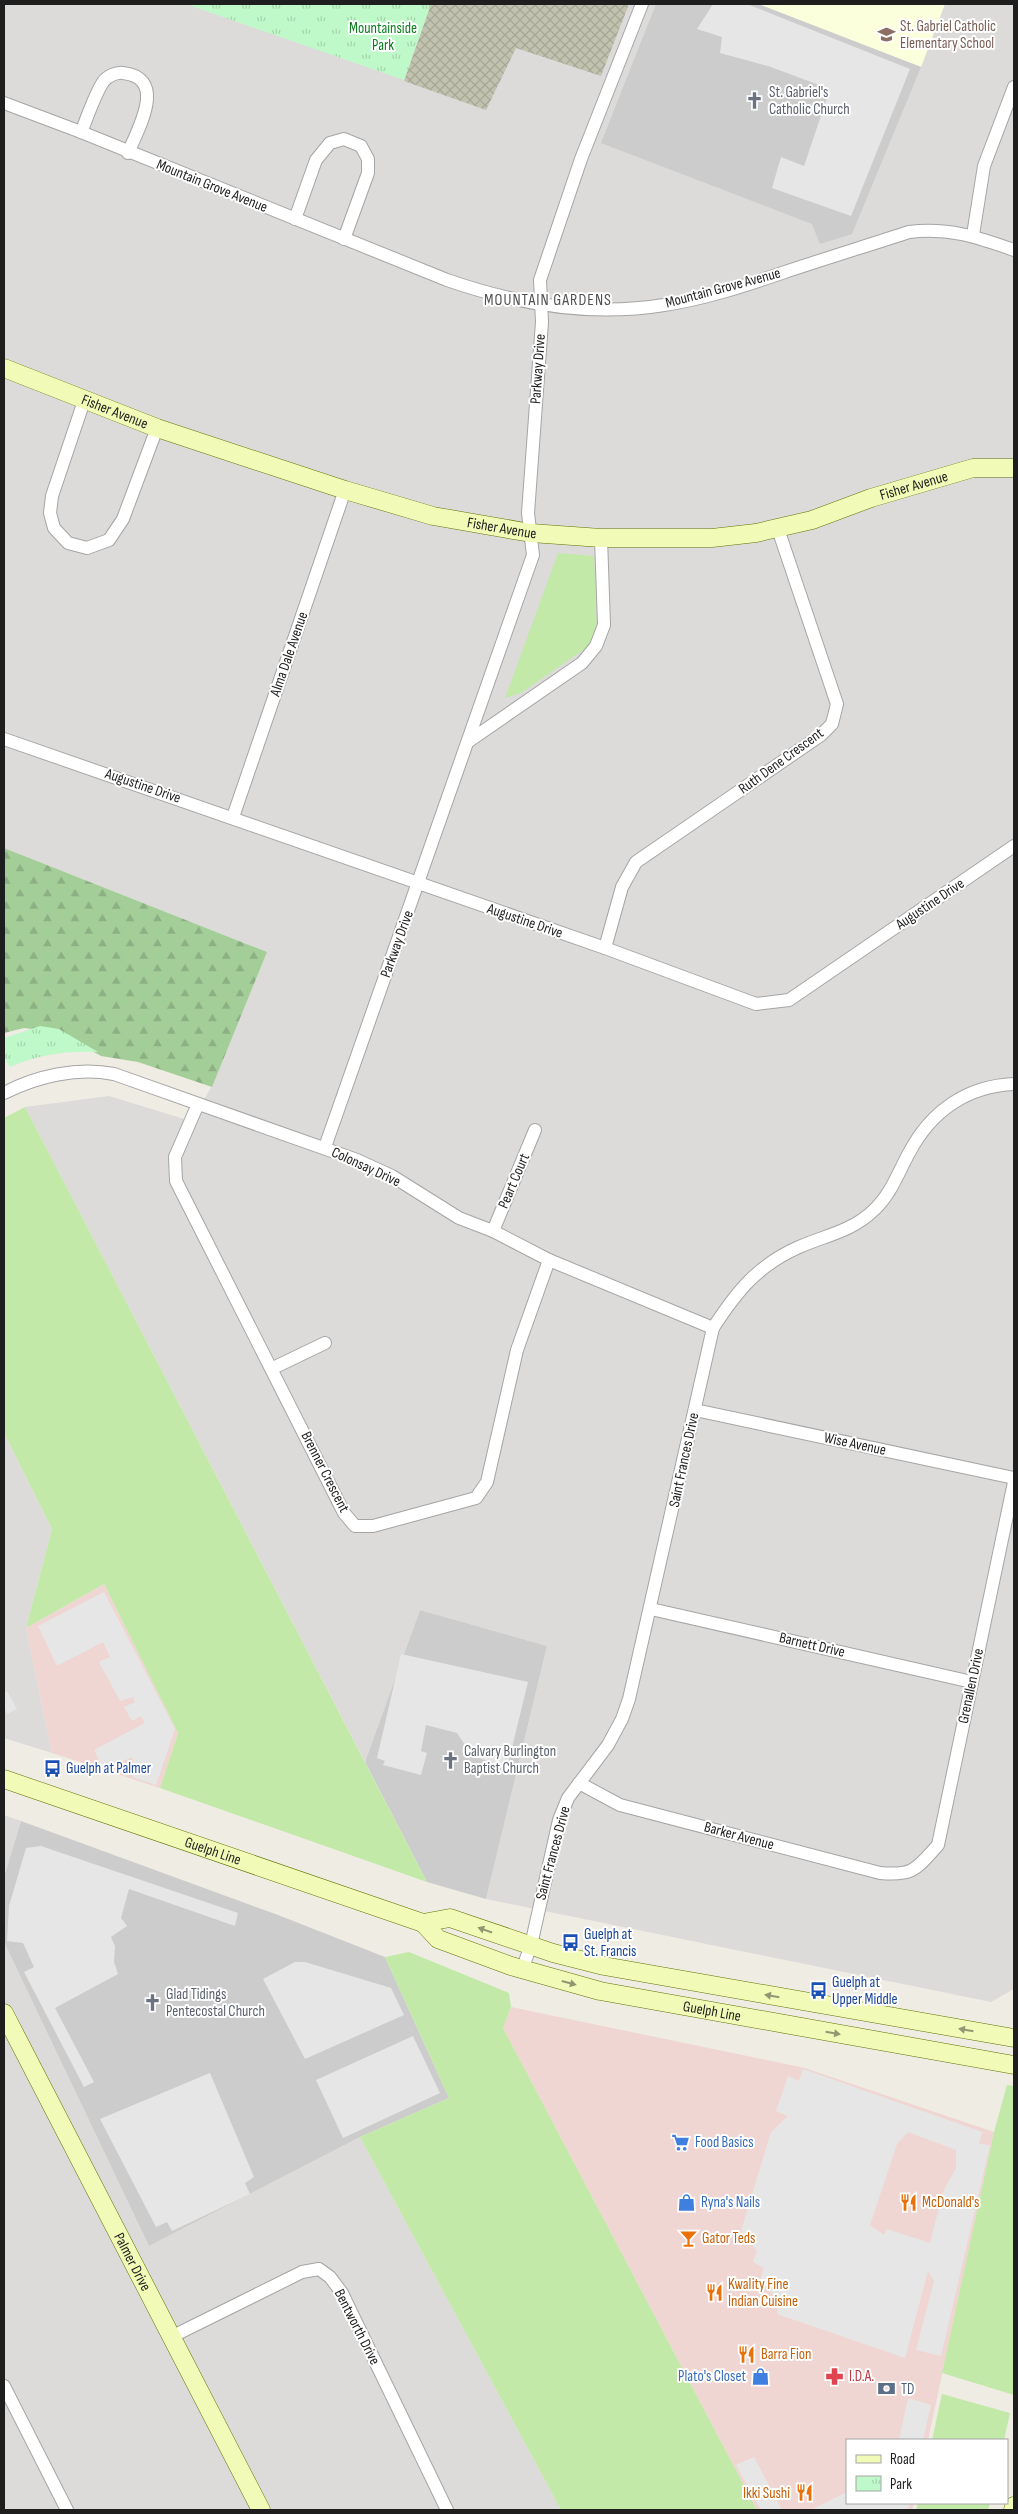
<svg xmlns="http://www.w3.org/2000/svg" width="1018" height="2514" font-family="'Sofia Sans Condensed',sans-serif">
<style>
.residential{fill:#dcdbda}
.commercial{fill:#f0d6d2}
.education{fill:#fcffdc}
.religious{fill:#ccc}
.construction{fill:url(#construction-cross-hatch)}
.grass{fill:#c3e9a9}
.forest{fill:url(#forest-firs)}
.park{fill:url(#park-tufts)}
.parking{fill:#e6e6e6;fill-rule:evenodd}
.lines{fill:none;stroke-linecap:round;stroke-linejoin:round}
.street-casing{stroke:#a5a5a5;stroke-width:14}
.secondary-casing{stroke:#5f7504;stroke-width:19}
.street{stroke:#fff;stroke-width:12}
.secondary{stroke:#f1fab6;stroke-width:18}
.oneway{fill:#929772}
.labels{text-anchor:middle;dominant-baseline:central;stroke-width:4;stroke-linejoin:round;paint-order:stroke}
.education-label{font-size:15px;fill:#785e54;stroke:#fff;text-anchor:start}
.park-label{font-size:15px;fill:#0b7c1e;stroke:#fff}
.worship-label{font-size:15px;fill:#5b616d;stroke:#fff;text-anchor:start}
.street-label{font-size:15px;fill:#1e1e1e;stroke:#fff}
.transit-label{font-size:15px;fill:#164399;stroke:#fff;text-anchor:start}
.shop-label{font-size:15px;fill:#366cbe;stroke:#fff;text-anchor:start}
.food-label{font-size:15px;fill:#c56008;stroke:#fff;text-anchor:start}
.health-label{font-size:15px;fill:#be3a42;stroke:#fff;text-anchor:start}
.service-label{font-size:15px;fill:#4e5e75;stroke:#fff;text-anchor:start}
.neighbourhood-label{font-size:16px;letter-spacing:1px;fill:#515151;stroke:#fff}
</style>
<defs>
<pattern id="construction-cross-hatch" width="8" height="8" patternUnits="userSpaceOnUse" patternTransform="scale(1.25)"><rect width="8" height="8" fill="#c2c3af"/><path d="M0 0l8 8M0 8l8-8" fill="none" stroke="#a6a796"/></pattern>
<pattern id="forest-firs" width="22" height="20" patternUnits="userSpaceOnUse" patternTransform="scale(1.25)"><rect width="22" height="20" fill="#a3ce98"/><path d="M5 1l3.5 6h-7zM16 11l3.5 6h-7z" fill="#8cb083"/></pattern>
<pattern id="park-tufts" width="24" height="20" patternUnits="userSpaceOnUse" patternTransform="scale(1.25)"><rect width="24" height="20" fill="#c0f9c9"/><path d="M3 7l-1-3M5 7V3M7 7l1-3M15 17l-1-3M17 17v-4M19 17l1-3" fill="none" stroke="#a5d5ac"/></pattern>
</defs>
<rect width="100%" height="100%" fill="#efece3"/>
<!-- residential -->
<g class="residential">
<polygon points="4,4 1014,4 1014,1989 991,2002 486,1899 547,1646 420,1610 365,1762 25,1107 109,1096 191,1121 212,1086 267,952 4,848"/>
<polygon points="4,1433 52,1529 26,1628 52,1753 4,1738"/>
<polygon points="4,1815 21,1821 4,1877"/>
<polygon points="4,1942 149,2246 360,2137 561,2510 4,2510"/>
</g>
<!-- commercial -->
<g class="commercial">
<polygon points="104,1584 178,1733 160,1788 52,1753 26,1628"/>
<polygon points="511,2007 805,2068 994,2132 928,2440 847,2440 847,2503 914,2503 912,2510 757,2510 503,2028"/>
</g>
<!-- education -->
<polygon class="education" points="758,4 945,4 921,67"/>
<!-- religious -->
<g class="religious">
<polygon points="656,4 758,4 921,67 852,234 820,244 812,224 601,143"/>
<polygon points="420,1610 547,1646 486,1899 427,1882 365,1762"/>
<polygon points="21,1821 278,1915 385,1957 449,2098 360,2137 149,2246 4,1942 4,1877"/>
</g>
<!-- construction -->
<polygon class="construction" points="431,4 629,4 601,76 516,48 486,110 404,81"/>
<!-- grass -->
<g class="grass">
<polygon points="558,553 594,556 597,629 589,646 521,693 505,698"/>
<polygon points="25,1107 427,1882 160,1788 178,1733 104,1584 26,1628 52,1529 4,1433 4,1118"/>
<polygon points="409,1952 509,1993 511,2007 503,2028 757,2510 561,2510 360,2137 449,2098 385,1957"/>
<polygon points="1007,2085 1014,2086 1014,2395 942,2373 994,2132"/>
<polygon points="942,2394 1010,2413 1004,2440 932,2440"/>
<polygon points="918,2503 990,2503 988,2510 916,2510"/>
</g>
<!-- forest -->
<polygon class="forest" points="4,848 267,952 212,1087 138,1062 101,1056 59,1032 24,1028 4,1033"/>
<!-- park -->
<g class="park">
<polygon points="186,4 431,4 404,80"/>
<path d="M 40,1026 L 59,1029 L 98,1052 C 65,1051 41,1054 10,1067 L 4,1057 L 4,1038 Z"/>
</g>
<!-- parking -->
<g class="parking">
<polygon points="713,4 747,4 910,69 851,216 772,188 781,157 804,166 830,89 768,66 720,53 722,37 697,29"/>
<polygon points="104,1592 175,1729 156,1785 132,1777 135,1769 132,1757 109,1768 102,1767 94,1750 145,1723 141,1716 132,1721 124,1707 135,1702 133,1697 120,1701 99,1662 110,1657 103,1642 57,1666 38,1626"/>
<polygon points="401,1654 528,1682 507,1768 462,1752 465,1745 457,1733 426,1725 421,1751 427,1753 421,1775 383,1765 385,1761 377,1758"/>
<polygon points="7,1691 17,1709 7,1714 4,1707 4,1693"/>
<polygon points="41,1846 238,1913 235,1926 129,1889 121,1918 127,1926 111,1937 115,1946 114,1962 118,1974 55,2008 94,2082 84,2087 24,1972 34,1967 23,1943 7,1941 9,1906 26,1848"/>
<polygon points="295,1962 305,1962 391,1988 404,2015 305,2059 263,1979"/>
<polygon points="413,2036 440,2093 343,2138 316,2080"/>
<path d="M 803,2069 L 982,2132 L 979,2144 L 990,2145 L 941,2356 L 916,2350 L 934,2281 L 928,2271 L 905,2358 L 777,2314 L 779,2302 L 760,2280 L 764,2268 L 753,2262 L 757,2251 L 741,2231 L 771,2132 L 788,2116 L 776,2111 L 788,2076 L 799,2081 ZM 908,2132 L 956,2150 L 956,2168 L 943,2192 L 930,2243 L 887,2229 L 884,2235 L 870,2225 L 897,2144 Z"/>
<polygon points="210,2073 254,2177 245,2183 250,2194 172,2231 167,2222 156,2227 100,2119"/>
<polygon points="908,2398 931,2405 923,2440 899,2440"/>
<polygon points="754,2457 782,2510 761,2510 736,2465"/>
<polygon points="847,2492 847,2503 910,2503 908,2510 811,2510"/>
</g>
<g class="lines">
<defs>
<g id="street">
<path d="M 4,103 L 81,132 L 447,280 C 516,304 591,317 664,305 C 704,299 744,286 782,273 C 824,259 866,246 909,232 C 948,227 977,237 1014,250"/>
<path d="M 81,132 C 88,116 94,96 103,82 C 107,76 117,72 123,73 C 168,78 138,129 128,153"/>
<polyline points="295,219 316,160 330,143 344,139 361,146 368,159 368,173 344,239"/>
<polyline points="973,235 984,166 1014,87"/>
<polyline points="85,398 52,496 50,513 54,528 68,543 87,548 109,540 123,519 157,428"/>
<polyline points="4,739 605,948 756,1004 789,1000 1014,846"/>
<polyline points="469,741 582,663 596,646 604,625 601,538"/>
<polyline points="233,817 345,490"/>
<polyline points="605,948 622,887 636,862 821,735 832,724 837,704 778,529"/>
<path d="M 4,1093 C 37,1076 77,1067 114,1074 L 357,1160 L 392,1176 L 459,1218 L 493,1231 L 549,1260 L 713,1328"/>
<polyline points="198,1104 175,1157 176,1181 344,1513 355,1526 373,1526 476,1498 487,1482 517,1350 549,1260"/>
<polyline points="325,1147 533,555 528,513 542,322 540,280 581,159 642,4"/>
<polyline points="493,1231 535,1130"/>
<polyline points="273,1368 325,1343"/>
<polyline points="695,1410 1014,1478"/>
<polyline points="651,1609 972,1682"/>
<path d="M 579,1783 L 620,1805 L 880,1873 C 914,1876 916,1869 938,1845 L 1014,1482"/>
<path d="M 522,1970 L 531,1945 L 559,1820 L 568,1798 L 608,1745 L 622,1719 L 629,1699 L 713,1328 C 737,1291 758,1265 799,1247 C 826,1235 851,1232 874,1210 C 891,1194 898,1173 909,1153 C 931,1111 967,1086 1014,1084"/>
<polyline points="171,2337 302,2272 319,2269 330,2277 342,2293 447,2510"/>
<polyline points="4,2386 67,2510"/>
</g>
<g id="secondary">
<path id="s1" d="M 4,368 L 157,428 L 345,490 L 433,516 L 531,533 L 601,538 L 712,538 L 756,533 L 812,520 L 871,498 L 973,468 L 1014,468"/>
<path id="s2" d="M 4,1779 L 423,1923 L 450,1918 L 553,1953 L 604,1966 L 1014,2038"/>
<path id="s3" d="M 423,1923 L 438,1939 L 511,1966 L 600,1991 L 1014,2065"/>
<path id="s4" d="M 4,2013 L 261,2510"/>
<polyline points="1013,2510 1014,2506"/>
</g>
</defs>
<!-- street casing -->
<use href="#street" class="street-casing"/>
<!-- secondary casing -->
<use href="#secondary" class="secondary-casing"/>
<!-- street -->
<use href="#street" class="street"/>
<!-- secondary -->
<use href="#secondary" class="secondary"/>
</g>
<!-- one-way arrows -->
<defs><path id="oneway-solid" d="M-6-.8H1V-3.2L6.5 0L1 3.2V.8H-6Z" transform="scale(1.25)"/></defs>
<g class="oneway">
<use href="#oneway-solid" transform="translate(485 1930) rotate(-161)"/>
<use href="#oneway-solid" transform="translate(569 1983) rotate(15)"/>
<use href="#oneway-solid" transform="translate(772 1996) rotate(-170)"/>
<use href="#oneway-solid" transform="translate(966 2030) rotate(-170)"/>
<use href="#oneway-solid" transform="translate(833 2033) rotate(10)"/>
</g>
<!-- icons -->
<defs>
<symbol id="school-bare" viewBox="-9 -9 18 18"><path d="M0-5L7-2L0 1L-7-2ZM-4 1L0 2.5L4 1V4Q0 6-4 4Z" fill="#8d6e63" stroke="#fff" stroke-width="2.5" paint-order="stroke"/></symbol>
<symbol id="church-bare" viewBox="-9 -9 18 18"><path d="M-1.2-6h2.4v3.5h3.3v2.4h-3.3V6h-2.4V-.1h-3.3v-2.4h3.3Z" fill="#6b7280" stroke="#fff" stroke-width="2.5" paint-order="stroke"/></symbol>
<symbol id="bus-bare" viewBox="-9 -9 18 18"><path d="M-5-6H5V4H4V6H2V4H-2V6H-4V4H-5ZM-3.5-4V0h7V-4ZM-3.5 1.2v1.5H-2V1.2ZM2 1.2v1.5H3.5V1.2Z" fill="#1a4fb4" stroke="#fff" stroke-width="2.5" paint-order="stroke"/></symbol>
<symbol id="supermarket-bare" viewBox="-9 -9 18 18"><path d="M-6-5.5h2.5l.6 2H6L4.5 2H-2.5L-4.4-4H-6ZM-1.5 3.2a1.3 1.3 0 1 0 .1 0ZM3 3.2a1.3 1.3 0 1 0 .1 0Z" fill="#3f7fe0" stroke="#fff" stroke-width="2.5" paint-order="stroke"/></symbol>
<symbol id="shop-bare" viewBox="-9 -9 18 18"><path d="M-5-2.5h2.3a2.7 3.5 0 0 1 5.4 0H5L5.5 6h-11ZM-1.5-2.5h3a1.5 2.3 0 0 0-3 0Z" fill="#3f7fe0" stroke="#fff" stroke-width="2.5" paint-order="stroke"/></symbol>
<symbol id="restaurant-bare" viewBox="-9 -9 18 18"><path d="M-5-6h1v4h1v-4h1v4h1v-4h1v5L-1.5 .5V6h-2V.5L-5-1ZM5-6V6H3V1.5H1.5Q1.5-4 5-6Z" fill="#e8710a" stroke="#fff" stroke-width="2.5" paint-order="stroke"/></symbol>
<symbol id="bar-bare" viewBox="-9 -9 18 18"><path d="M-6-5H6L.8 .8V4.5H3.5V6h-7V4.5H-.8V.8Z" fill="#e8710a" stroke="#fff" stroke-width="2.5" paint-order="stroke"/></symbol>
<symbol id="pharmacy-bare" viewBox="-9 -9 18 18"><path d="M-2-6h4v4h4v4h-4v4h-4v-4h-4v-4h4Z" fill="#e0444e" stroke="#fff" stroke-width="2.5" paint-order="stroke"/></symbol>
<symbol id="bank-bare" viewBox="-9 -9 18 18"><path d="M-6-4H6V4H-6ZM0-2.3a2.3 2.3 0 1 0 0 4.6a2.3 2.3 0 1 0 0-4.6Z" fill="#5c6f8a" stroke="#fff" stroke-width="2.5" paint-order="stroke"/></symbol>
</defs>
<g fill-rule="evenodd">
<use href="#school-bare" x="874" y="22" width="25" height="25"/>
<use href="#church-bare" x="742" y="88" width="25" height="25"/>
<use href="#church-bare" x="438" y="1748" width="25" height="25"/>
<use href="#bus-bare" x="40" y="1756" width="25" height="25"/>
<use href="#bus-bare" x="558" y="1930" width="25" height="25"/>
<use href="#bus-bare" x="806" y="1978" width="25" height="25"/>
<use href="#church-bare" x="140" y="1990" width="25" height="25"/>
<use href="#supermarket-bare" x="668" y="2130" width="25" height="25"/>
<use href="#shop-bare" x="674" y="2190" width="25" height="25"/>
<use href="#restaurant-bare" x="896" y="2190" width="25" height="25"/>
<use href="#bar-bare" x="676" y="2226" width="25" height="25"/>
<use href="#restaurant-bare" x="702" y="2280" width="25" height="25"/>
<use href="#restaurant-bare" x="734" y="2342" width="25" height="25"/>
<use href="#shop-bare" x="748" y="2364" width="25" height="25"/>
<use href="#pharmacy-bare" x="822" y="2364" width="25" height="25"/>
<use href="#bank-bare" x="874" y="2376" width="25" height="25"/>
<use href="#restaurant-bare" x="792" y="2480" width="25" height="25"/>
</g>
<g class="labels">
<!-- education labels -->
<g class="education-label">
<text x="900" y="26">St. Gabriel Catholic<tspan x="900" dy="17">Elementary School</tspan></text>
</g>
<!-- park labels -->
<g class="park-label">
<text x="383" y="28">Mountainside<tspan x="383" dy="17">Park</tspan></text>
</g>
<!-- worship labels -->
<g class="worship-label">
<text x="769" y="92">St. Gabriel's<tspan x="769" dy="17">Catholic Church</tspan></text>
<text x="464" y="1751">Calvary Burlington<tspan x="464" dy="17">Baptist Church</tspan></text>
<text x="166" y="1994">Glad Tidings<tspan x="166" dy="17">Pentecostal Church</tspan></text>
</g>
<!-- street labels -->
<g class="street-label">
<text transform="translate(212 186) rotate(22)">Mountain Grove Avenue</text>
<text transform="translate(723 288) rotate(-15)">Mountain Grove Avenue</text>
<text transform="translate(538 369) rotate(-86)">Parkway Drive</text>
<text stroke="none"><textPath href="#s1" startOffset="119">Fisher Avenue</textPath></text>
<text stroke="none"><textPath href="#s1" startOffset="944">Fisher Avenue</textPath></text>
<text stroke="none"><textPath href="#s1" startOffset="524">Fisher Avenue</textPath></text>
<text transform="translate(289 654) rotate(-71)">Alma Dale Avenue</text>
<text transform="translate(781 761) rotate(-36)">Ruth Dene Crescent</text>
<text transform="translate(143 786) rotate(19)">Augustine Drive</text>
<text transform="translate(930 904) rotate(-34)">Augustine Drive</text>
<text transform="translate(525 921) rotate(19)">Augustine Drive</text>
<text transform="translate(397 944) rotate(-70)">Parkway Drive</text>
<text transform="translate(366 1167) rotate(25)">Colonsay Drive</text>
<text transform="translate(514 1181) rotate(-67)">Peart Court</text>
<text transform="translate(855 1444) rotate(12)">Wise Avenue</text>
<text transform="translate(684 1460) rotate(-78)">Saint Frances Drive</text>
<text transform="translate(325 1472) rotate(63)">Brenner Crescent</text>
<text transform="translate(812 1645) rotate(13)">Barnett Drive</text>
<text transform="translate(971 1686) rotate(-78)">Grenallen Drive</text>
<text transform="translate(739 1836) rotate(15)">Barker Avenue</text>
<text stroke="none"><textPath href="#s2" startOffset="221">Guelph Line</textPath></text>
<text transform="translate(553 1853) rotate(-75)">Saint Frances Drive</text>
<text stroke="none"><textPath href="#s3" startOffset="306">Guelph Line</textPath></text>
<text stroke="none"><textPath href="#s4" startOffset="280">Palmer Drive</textPath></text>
<text transform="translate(357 2327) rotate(63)">Bentworth Drive</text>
</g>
<!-- transit labels -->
<g class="transit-label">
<text x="66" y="1768">Guelph at Palmer</text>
<text x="584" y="1934">Guelph at<tspan x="584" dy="17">St. Francis</tspan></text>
<text x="832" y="1982">Guelph at<tspan x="832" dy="17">Upper Middle</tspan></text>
</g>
<!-- shop labels -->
<g class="shop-label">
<text x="695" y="2142">Food Basics</text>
<text x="701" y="2202">Ryna's Nails</text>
<text x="746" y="2376" text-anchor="end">Plato's Closet</text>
</g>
<!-- food labels -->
<g class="food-label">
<text x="922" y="2202">McDonald's</text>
<text x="702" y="2238">Gator Teds</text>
<text x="728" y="2284">Kwality Fine<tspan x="728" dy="17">Indian Cuisine</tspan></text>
<text x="761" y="2354">Barra Fion</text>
<text x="790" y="2493" text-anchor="end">Ikki Sushi</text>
</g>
<!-- health labels -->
<g class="health-label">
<text x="849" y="2376">I.D.A.</text>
</g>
<!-- service labels -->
<g class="service-label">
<text x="901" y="2389">TD</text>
</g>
<!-- neighbourhood labels -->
<g class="neighbourhood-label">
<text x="548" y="300">MOUNTAIN GARDENS</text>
</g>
</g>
<!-- border -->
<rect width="1018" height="2514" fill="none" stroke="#1e1e1e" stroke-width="10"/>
<!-- legend -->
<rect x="846" y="2439" width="162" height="65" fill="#ffffff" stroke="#a5a5a5"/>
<rect x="856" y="2455" width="25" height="8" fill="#f1fab6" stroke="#a5a5a5"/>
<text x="890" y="2464" font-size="15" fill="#1e1e1e">Road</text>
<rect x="856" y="2476" width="25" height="15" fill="url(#park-tufts)" stroke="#a5a5a5"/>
<text x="890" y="2489" font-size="15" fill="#1e1e1e">Park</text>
</svg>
